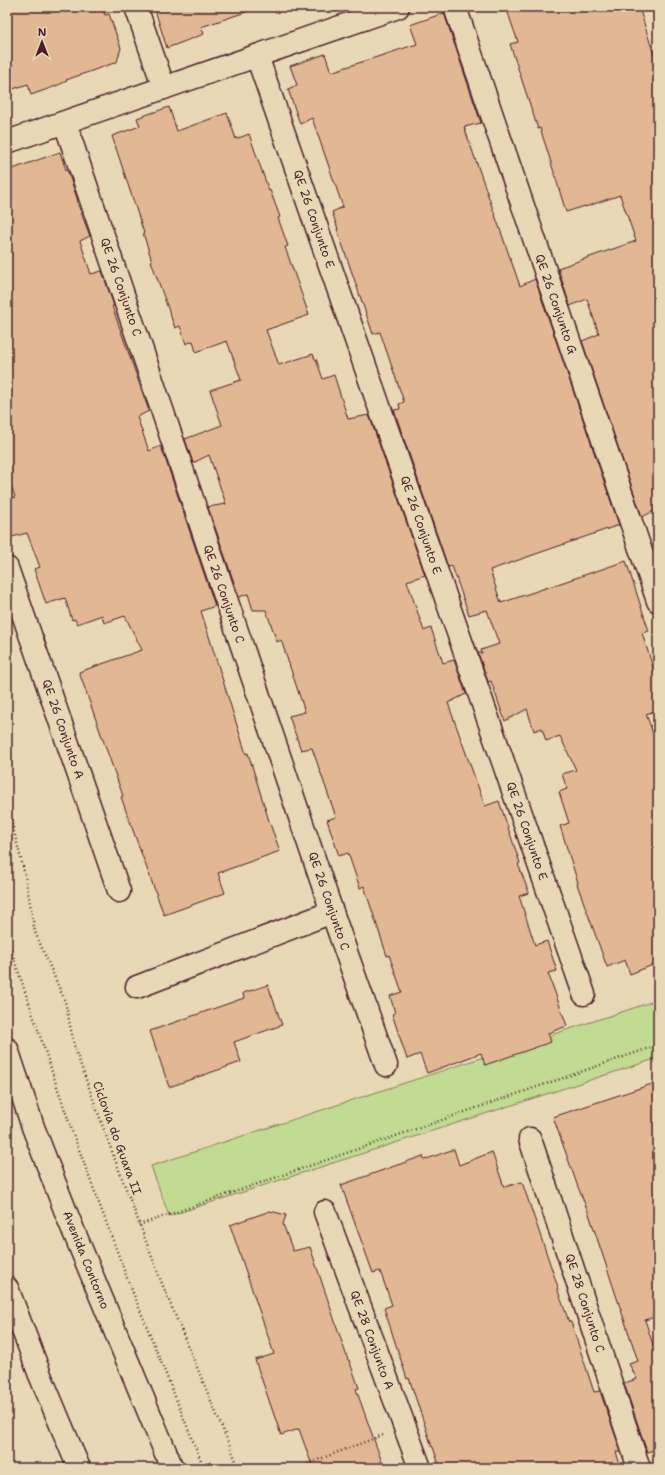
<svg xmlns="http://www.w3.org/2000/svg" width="665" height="1475" font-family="'Shantell Sans',sans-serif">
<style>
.green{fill:#c1db92;stroke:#867d5e}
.building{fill:#e1b893;stroke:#4a1f2b}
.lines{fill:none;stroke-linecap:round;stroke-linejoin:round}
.minor-casing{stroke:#4a1f2b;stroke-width:25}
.secondary-casing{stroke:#4a1f2b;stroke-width:25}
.path{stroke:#4a1f2b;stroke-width:2.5;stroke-dasharray:1 3;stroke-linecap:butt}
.minor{stroke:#e9d8b5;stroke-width:22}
.secondary{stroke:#e9d8b5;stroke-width:22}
.labels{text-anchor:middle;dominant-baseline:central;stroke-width:4;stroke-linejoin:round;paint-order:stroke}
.street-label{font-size:12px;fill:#4a1f2b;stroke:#e9d8b5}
</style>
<rect width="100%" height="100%" fill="#e9d8b5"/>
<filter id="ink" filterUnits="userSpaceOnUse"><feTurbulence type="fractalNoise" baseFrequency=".025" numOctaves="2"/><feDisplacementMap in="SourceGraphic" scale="8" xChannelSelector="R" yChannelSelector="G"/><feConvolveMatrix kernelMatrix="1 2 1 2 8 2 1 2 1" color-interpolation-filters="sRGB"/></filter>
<g filter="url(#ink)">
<!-- green -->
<polygon class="green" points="658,1000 658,1058 169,1216 151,1166"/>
<!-- building -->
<g class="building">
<polygon points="7,7 102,7 105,15 109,14 121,48 117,62 66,80 67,81 56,86 31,95 28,84 7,91"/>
<polygon points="154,7 248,7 249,11 201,27 204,34 167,48"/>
<polygon points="506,7 639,7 658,68 658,509 642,517 582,341 599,334 587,299 570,306 558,268 636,241 620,195 585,207 585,206 566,212 549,156 540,128 538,129 510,44 518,42"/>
<polygon points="444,13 481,123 464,127 520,286 535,279 619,525 490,570 501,603 626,561 649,631 642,633 658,683 658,710 646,714 658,747 658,963 630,974 625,960 607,967 577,884 578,883 560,826 569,823 559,792 567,789 562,774 576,770 560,736 546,741 542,728 534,731 527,709 505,721 491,681 488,682 478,653 482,653 481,650 499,644 487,610 469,615 452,566 448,567 394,410 400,409 399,404 404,402 380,332 373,334 337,229 338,229 332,212 343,207 312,118 300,124 288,89 297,85 290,66 325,54 331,72 417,44 410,25"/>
<polygon points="169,107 177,131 227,113 236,139 249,134 269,191 270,190 280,217 278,218 288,246 285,247 309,315 266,330 279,365 313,354 315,359 316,359 323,379 334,375 348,419 369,415 425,575 407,581 424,631 431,628 443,663 454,660 466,694 448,703 485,806 499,801 520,863 518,864 529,893 519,896 535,945 547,941 557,971 548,973 567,1026 548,1033 551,1042 485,1065 481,1053 427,1073 420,1054 407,1059 392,1014 395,1013 390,996 402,992 389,955 387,956 364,886 360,888 348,853 339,856 327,820 336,817 312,748 301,750 289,716 305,712 281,640 277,642 266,610 253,610 248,594 239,597 208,507 226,504 209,455 193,463 185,439 222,425 210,390 241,380 227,341 196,352 193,341 186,344 180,326 175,328 151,261 152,261 143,233 144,233 112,136 140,126 137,118"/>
<polygon points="60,152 66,170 68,172 78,201 77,202 90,236 80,241 91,274 102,271 114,306 112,306 149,411 137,417 149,451 161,446 215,606 201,611 246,754 248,753 269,821 280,851 218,873 225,893 164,915 131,825 121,797 123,796 79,672 142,650 125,616 104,623 102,615 77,624 75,619 72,620 65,598 46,604 34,569 40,567 27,533 12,537 7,524 7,499 15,497 7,473 7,171"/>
<polygon points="268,985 282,1025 234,1042 241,1062 169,1087 150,1031 244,998 243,993"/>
<polygon points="658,1082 658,1316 645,1320 656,1354 658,1354 658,1449 647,1452 624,1383 637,1379 629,1364 638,1361 589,1214 578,1187 553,1117"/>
<polygon points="454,1149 459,1165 492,1152 504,1187 522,1182 558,1287 557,1288 569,1322 571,1322 594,1392 600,1391 621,1452 616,1452 621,1468 440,1468 433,1447 432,1447 409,1378 407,1379 384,1308 392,1305 380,1271 373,1273 341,1185 423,1156 424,1160"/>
<polygon points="270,1211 286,1215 283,1224 293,1251 310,1247 348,1360 349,1360 359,1388 356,1389 384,1468 313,1468 299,1429 281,1435 255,1360 274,1354 230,1225"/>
</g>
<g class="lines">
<defs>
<g id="minor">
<polyline points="136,7 164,88"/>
<polyline points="455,7 658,601"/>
<polyline points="257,56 584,994"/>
<polyline points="65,123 332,912 386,1065"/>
<polyline points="7,142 398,7"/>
<polyline points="7,568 119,891"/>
<polyline points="137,987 332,912"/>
<polyline points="530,1139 639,1468"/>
<polyline points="325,1212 420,1468"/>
</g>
<g id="secondary">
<polyline points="7,1049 33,1127 69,1220 172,1468"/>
<polyline points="7,1288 40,1375 79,1468"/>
</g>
</defs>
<!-- minor casing -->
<use href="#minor" class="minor-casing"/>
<!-- secondary casing -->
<use href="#secondary" class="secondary-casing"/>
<!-- path -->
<g class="path">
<polyline points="7,804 25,875 35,932 65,1001 75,1049 114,1157 163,1286 239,1468"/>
<polyline points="7,938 72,1131 127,1278 204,1468"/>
<polyline points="139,1225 658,1045"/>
<polyline points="296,1468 383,1435"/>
</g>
<!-- minor -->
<use href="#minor" class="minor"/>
<!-- secondary -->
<use href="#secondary" class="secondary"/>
</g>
</g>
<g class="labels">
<!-- street labels -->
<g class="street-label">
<text transform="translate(314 219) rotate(71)">QE 26 Conjunto E</text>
<text transform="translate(121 287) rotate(71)">QE 26 Conjunto C</text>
<text transform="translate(556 304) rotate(71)">QE 26 Conjunto G</text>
<text transform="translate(421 525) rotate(71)">QE 26 Conjunto E</text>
<text transform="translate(224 594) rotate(71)">QE 26 Conjunto C</text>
<text transform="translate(63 729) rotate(71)">QE 26 Conjunto A</text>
<text transform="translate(527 831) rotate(71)">QE 26 Conjunto E</text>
<text transform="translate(329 901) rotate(71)">QE 26 Conjunto C</text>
<text transform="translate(117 1138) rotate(70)">Ciclovia do Guara II</text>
<text transform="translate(86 1260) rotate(68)">Avenida Contorno</text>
<text transform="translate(585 1303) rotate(72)">QE 28 Conjunto C</text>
<text transform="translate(372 1340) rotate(70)">QE 28 Conjunto A</text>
</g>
</g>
<!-- margin -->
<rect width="665" height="1475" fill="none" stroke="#e9d8b5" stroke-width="24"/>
<rect x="12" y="12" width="641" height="1451" fill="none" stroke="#4a1f2b" stroke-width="1.5" filter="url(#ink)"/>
<!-- north arrow -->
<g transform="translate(42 42)" stroke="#e9d8b5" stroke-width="3" paint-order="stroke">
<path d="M0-3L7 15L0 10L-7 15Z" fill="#4a1f2b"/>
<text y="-6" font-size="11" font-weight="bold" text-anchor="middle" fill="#4a1f2b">N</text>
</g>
</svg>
